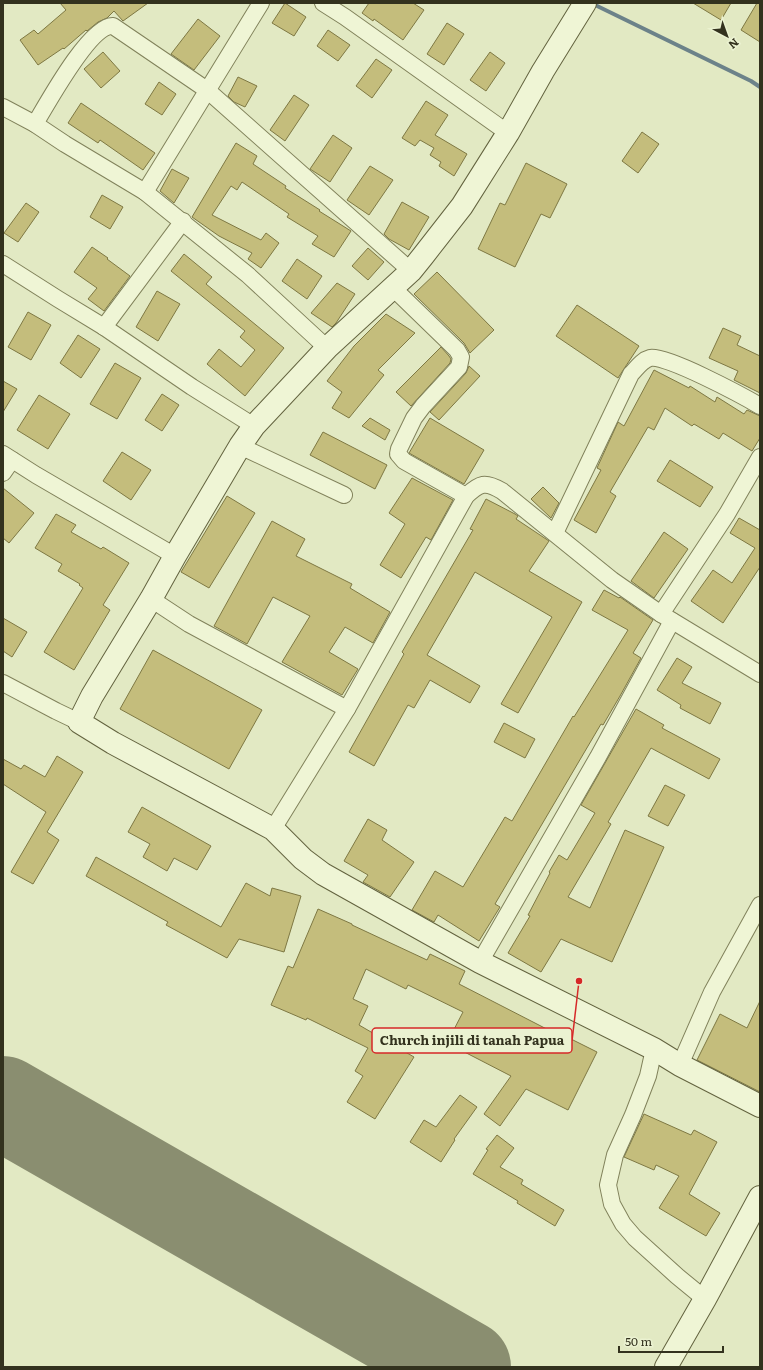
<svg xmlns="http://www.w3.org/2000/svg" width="763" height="1370" font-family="Literata,serif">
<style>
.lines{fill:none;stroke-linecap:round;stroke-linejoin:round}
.stream{stroke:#6c8289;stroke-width:4}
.taxiway{stroke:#8a8e70;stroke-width:37}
.runway{stroke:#8a8e70;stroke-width:94}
.building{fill:#c4bd7c;stroke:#7e7843}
.street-casing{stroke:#81825b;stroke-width:18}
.secondary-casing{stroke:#63633f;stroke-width:24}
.street{stroke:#eff5d5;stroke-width:16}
.secondary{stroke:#eff5d5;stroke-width:22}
.leader{fill:none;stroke:#d62828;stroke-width:1.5}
.callout-dot{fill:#d62828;stroke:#ebf2d1;stroke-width:1.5}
.callout{fill:#ebf2d1;stroke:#d62828;stroke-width:1.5}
.callout-label{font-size:13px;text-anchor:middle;font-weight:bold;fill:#33321e}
</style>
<rect width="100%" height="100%" fill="#e2e9c3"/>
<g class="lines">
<!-- stream -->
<polyline class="stream" points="591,3 751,81 760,87"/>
<!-- taxiway -->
<g class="taxiway">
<polyline points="372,1314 404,1367"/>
<polyline points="458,1363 460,1367"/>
</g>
<!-- runway -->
<polyline class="runway" points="3,1103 464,1367"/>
</g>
<!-- building -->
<g class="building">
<polygon points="60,3 148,3 123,21 114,11 107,18 98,22 87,31 86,30 64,49 63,48 38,65 20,40 34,30 38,34 66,10"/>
<polygon points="285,3 306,17 294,36 272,23"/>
<polygon points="369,3 413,3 424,10 403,40 374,19 373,21 362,13"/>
<polygon points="693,3 731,3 721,20"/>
<polygon points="757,3 760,3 760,42 741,30"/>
<polygon points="198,19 220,36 194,70 171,54"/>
<polygon points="447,23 464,34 444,65 427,54"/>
<polygon points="328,30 350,45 338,61 317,46"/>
<polygon points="103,52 120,71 101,88 84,69"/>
<polygon points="490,52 505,63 486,91 470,80"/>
<polygon points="376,59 392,70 372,98 356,86"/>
<polygon points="238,77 257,86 245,107 234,102 228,96"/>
<polygon points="159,82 176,94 162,115 145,104"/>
<polygon points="294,95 309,105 285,141 270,130"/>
<polygon points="426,101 448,115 435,135 467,154 454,176 439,166 441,162 430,155 434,148 420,140 415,146 402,138"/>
<polygon points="81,103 155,153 143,170 100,140 98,143 68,123"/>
<polygon points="642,132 659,144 638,173 622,161"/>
<polygon points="333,135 352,148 330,182 310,169"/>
<polygon points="236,143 257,156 253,164 286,186 285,188 320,210 319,211 351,231 334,257 312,244 318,236 287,217 289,214 242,182 237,190 231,186 212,215 261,240 266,233 279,243 261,268 248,259 252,253 219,236 192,217"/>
<polygon points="526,163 567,184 550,218 541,214 515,267 478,249 500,203 505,205"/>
<polygon points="370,166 393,180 369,215 347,200"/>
<polygon points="172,169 189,178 174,203 160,191"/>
<polygon points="102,195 123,207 110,229 90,217"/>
<polygon points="402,202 429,217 409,250 389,239 384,234"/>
<polygon points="26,203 39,212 18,242 4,233"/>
<polygon points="92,247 108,258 107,259 130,276 104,311 88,299 97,288 74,272"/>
<polygon points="368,248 384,262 368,280 352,266"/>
<polygon points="184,254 212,277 206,284 284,348 245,396 207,364 219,349 241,367 255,350 240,337 245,331 171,271"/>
<polygon points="297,259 322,276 307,299 282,281"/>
<polygon points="437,272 494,330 470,353 464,343 414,294"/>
<polygon points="337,283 355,294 336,323 332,327 311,313"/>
<polygon points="157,291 180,304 158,341 136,327"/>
<polygon points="577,305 639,346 618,378 556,336"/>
<polygon points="28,312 51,325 31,360 8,347"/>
<polygon points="386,314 415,333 378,370 384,375 349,418 332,408 342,392 327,381 354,346"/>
<polygon points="723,328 741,336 737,345 760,356 760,393 734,380 738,371 709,358"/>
<polygon points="78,335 100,349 81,378 60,363"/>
<polygon points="441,347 449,356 451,359 450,363 411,406 396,392"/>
<polygon points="115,363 141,378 117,419 90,404"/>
<polygon points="469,366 480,376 439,420 430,412 466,373"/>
<polygon points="654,370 689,388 690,386 715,402 717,397 744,414 747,410 760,416 760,438 752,451 723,433 719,439 694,424 692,426 665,408 654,430 648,427 610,492 616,496 596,533 574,520 601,470 597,468 618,422 624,426"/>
<polygon points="3,381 17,389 3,412"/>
<polygon points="162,394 179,405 162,431 145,420"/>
<polygon points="39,395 70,414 48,449 17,430"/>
<polygon points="370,418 390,430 385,440 362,426"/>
<polygon points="430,418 484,450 464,484 409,453"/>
<polygon points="323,432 387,465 375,489 310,455"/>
<polygon points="122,452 151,470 131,500 103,481"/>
<polygon points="670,460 713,487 700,507 657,481"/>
<polygon points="412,478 453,500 431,540 426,537 401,578 380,565 405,524 389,513"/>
<polygon points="543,487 559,503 551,518 531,499"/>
<polygon points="3,488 34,513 9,543 3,538"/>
<polygon points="227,496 255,513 209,588 181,572"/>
<polygon points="486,499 515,514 518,516 516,519 549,541 529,571 582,602 518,713 501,704 552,617 475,572 427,655 480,686 470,703 430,680 414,708 408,705 374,766 349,752 404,654 402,652 473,530 470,529"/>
<polygon points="56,514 76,525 71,532 101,549 103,547 129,563 103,605 110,610 74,670 44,652 83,588 79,585 80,584 58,571 62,564 35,548"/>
<polygon points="739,518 760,530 760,567 723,623 691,601 713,570 732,583 755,548 730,533"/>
<polygon points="272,521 305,539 296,556 352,584 350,588 390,612 373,643 345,627 329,652 358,669 342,695 282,662 310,616 273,597 247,644 214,626"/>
<polygon points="664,532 688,549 654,598 631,581"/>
<polygon points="604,590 619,598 620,597 653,620 633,653 641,658 620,696 603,725 601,724 495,904 500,907 479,941 438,915 434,922 412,910 435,871 463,887 505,817 512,821 573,716 574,717 628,630 592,610"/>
<polygon points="3,618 27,632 12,657 3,651"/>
<polygon points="153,650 262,710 229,769 120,709"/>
<polygon points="677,658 692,667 682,683 721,703 710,724 680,708 681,705 657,690"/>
<polygon points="636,709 664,725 662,728 720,759 709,779 651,748 608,822 611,824 568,897 590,908 625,830 664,847 612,962 561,939 541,972 508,953 530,916 528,915 550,873 549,872 559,855 567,860 595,813 581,805"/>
<polygon points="504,723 535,739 525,758 494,742"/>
<polygon points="57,756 83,772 47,832 59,840 33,884 11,872 46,812 3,784 3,759 21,769 24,765 45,777"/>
<polygon points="665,785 685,795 668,826 648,816"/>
<polygon points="142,807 211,846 197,870 174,858 167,871 143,857 150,844 128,832"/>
<polygon points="368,819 387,830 382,840 414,862 390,897 363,882 368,875 344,861"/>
<polygon points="96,857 221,927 246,883 270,896 272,888 301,896 284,952 239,939 227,958 166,925 168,922 86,876"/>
<polygon points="318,909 352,924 352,925 427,960 430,954 465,971 459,984 570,1041 571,1039 597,1052 568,1110 526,1089 500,1126 484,1114 511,1076 447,1043 463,1012 408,985 406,989 366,969 353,999 368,1006 359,1025 414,1057 375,1119 347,1102 363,1076 355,1071 368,1048 307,1018 306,1020 271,1005 288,966 293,968"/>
<polygon points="760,1001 760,1092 697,1060 720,1014 747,1028"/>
<polygon points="460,1095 477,1107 454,1139 455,1140 441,1162 410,1142 424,1120 436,1127"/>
<polygon points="644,1114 691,1135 694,1130 717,1142 689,1194 720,1213 706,1236 659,1208 679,1176 656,1165 654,1170 624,1157"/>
<polygon points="497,1135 514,1148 500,1167 523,1180 521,1184 564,1210 555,1226 517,1203 518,1201 473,1174 488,1150 486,1149"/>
</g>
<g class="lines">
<defs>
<g id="street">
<polyline points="323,3 345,17 508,133"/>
<polyline points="3,107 35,124 65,144 145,192 248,275 327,348"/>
<path d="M 35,124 C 47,104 90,25 113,26 L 207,90 L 411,271"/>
<polyline points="145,192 261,3"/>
<polyline points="3,264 58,299 104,327 192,387 254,426"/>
<polyline points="392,287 457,350 461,357 459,367 423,406 414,418 399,449 398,454 404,461 466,496"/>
<polyline points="104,327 183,221"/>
<polyline points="240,446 344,495"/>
<polyline points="3,454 36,475 175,556"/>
<polyline points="3,473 12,460"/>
<path d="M 555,533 L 631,374 C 636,369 642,360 650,358 C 665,354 743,396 760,406"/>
<polyline points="151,599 189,624 347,709"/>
<polyline points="661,614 727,514 760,457"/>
<polyline points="3,683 56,711 79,722"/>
<path d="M 273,829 L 347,709 L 466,496 C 480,483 485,481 502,491 L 612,580 L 661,614 L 760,674"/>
<polyline points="480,962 598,757 672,621"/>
<polyline points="654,1049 648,1076 633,1115 615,1155 608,1185 612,1204 623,1224 635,1238 677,1276 705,1299"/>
<polyline points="680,1065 712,992 760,905"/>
</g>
<g id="secondary">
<polyline points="585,3 543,71 508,133 462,206 423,256 411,271 327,348 254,426 240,446 175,556 151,599 92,696 79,722 113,743 273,829 303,859 323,874 480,962 654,1049 680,1065 760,1106"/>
<polyline points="666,1367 705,1299 760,1197"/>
</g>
</defs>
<!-- street casing -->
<use href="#street" class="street-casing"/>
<!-- secondary casing -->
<use href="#secondary" class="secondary-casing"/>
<!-- street -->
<use href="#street" class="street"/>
<!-- secondary -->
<use href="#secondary" class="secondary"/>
</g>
<!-- callouts -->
<path class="leader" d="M579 981L572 1041"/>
<circle class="callout-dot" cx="579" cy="981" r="4"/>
<rect class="callout" x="372" y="1028" width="200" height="25" rx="4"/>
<g class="callout-label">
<text x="472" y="1045">Church injili di tanah Papua</text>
</g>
<!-- border -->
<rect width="763" height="1370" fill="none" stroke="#33321e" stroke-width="8"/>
<!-- north arrow -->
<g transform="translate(727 36) rotate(139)" stroke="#ebf2d1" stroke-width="3" paint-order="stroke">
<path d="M0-3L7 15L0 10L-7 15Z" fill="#33321e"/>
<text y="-6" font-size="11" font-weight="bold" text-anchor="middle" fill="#33321e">N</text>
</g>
<!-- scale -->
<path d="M619 1346v6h104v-6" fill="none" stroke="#33321e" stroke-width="2"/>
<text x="625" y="1346" font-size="12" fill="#33321e" stroke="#ebf2d1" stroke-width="3" paint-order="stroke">50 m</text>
</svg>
